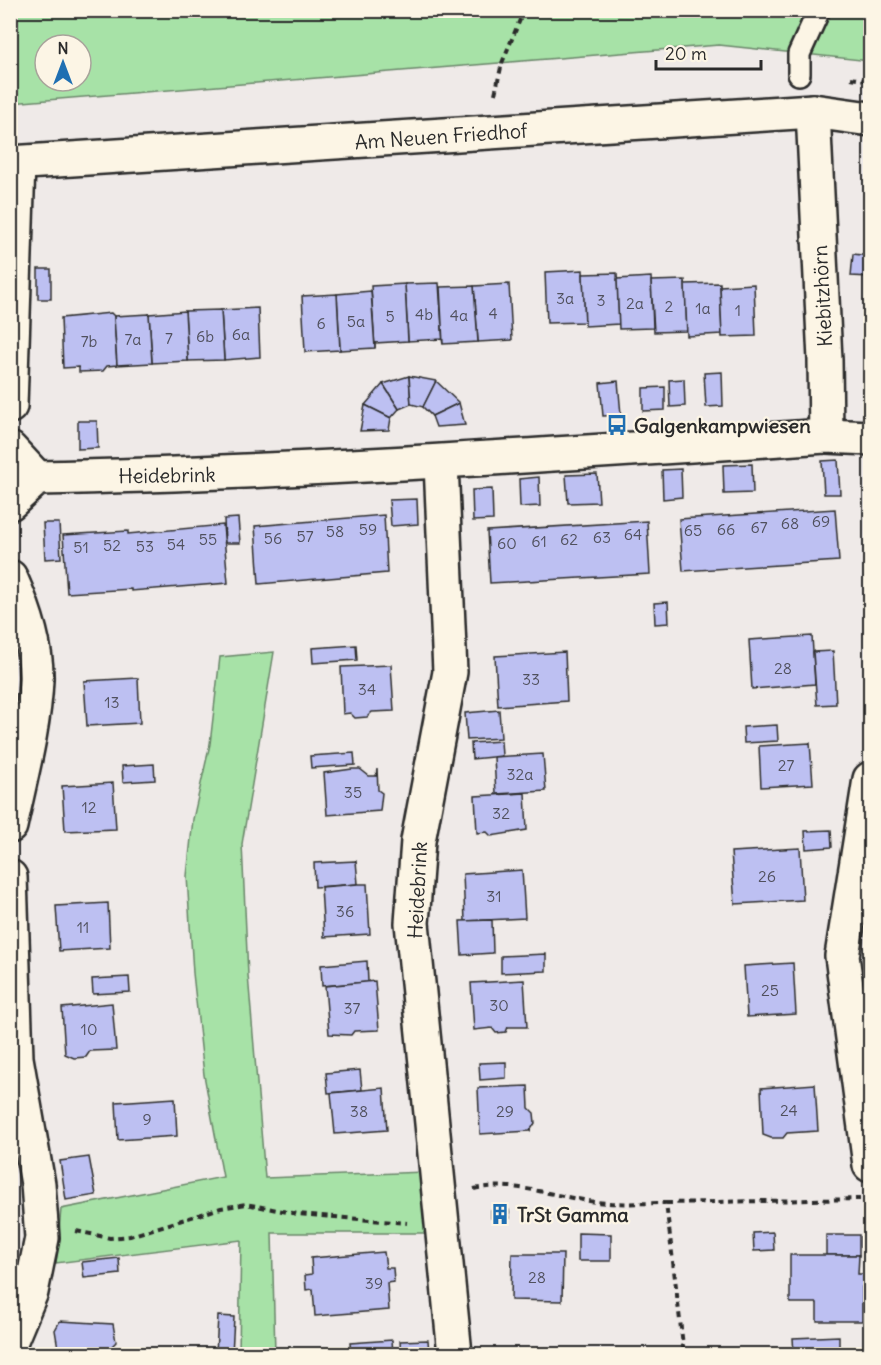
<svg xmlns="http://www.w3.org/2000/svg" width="881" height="1365" font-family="Delius,sans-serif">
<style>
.green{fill:#a7e2a7;stroke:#698669;stroke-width:1.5;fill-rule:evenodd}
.building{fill:#bdc0f2;stroke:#2b2b2b;stroke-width:1.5}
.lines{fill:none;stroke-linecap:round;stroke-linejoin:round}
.lane-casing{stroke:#2b2b2b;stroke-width:26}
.street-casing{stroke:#2b2b2b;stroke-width:38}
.path{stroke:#2b2b2b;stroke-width:4;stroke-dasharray:6 4.5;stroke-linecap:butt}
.lane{stroke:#fcf5e5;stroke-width:21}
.street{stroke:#fcf5e5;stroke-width:33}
.labels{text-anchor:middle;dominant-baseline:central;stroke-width:4.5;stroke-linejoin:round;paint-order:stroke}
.number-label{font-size:16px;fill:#50505d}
.street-label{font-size:20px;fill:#2b2b2b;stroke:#fcf5e5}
.poi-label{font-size:20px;font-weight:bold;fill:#2b2b2b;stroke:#fcf5e5;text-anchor:start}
</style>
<rect width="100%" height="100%" fill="#efeae8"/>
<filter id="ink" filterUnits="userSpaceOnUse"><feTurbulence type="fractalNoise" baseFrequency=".0167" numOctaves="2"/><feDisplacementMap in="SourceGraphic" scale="12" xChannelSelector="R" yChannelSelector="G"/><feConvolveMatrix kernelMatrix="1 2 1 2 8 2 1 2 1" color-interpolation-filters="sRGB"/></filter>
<g filter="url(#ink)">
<!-- green -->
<g class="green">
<path d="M 11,11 L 870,11 L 870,61 L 719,45 L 11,103 ZM 45,45 L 81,45 L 81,81 L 45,81 Z"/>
<polygon points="274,652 242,844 248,975 265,1178 425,1172 428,1233 272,1233 275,1354 239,1354 241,1240 56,1263 61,1209 223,1177 204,1075 193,973 187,876 193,819 210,744 220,657"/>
</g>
<!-- building -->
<g class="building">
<polygon points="853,254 870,256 870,277 851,276"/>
<rect x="38" y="269" width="13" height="30"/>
<polygon points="583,270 585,322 547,323 545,272"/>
<polygon points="617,273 619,324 585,326 583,274"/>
<polygon points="651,277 653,328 619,329 617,279"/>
<polygon points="685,280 687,331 654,332 651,281"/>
<polygon points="439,283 443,344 442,339 408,341 405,284"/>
<polygon points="720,283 722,334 687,336 685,284"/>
<polygon points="405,284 408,341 375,343 375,348 371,286"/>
<polygon points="509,284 512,340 478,342 474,286"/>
<polygon points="754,284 756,336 722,337 720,286"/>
<polygon points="474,286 478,342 443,344 440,287"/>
<polygon points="371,291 375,348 340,350 337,294"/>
<polygon points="337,294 340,350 305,352 302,296"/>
<polygon points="258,308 260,357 224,360 221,310"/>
<polygon points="221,310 224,360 188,361 185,311"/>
<polygon points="185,311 188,361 152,363 149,314"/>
<polygon points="111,313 114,316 117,365 107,366 103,371 79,372 79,367 63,368 61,318"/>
<polygon points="149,314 152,363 117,365 114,316"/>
<polygon points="722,372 723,406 706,407 704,373"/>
<polygon points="409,376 411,404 399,409 383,384"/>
<polygon points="409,376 436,381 423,407 411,404"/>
<polygon points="684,379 685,406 670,407 669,380"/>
<polygon points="436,381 459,403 432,416 423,407"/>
<polygon points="618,381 621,415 603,416 600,383"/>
<polygon points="383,384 399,409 391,418 365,405"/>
<polygon points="665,387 665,410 643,411 643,388"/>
<polygon points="459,403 465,425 436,427 432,416"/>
<polygon points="365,405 391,418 389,430 360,431"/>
<polygon points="78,421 97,421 98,448 78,449"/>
<polygon points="838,460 840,494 824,494 822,461"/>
<polygon points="752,464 753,493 724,494 723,465"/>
<polygon points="681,469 682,497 663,499 662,470"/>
<polygon points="597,474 599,502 568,503 566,475"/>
<polygon points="539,477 540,506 520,507 519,479"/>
<polygon points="492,489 493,520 473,521 472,490"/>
<polygon points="417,499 418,524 391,526 389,500"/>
<polygon points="835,509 839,561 683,571 679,519"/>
<polygon points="384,515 387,573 259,584 255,526"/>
<polygon points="238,518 240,543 225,543 224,519"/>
<polygon points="647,521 650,574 490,583 487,531"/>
<polygon points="43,523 59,523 61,558 45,559"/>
<polygon points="223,525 228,583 131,591 131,589 67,593 63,535 128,531 128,534"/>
<polygon points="668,602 669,623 655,624 654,603"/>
<polygon points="812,636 815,684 752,689 749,640"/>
<polygon points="356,645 357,660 313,663 312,648"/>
<polygon points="833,651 836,704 817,705 813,652"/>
<polygon points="565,652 567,701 498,706 495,656"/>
<polygon points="391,665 394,711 372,712 367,717 355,718 350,713 343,714 341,667"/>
<polygon points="138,678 140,723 87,726 84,681"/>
<polygon points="499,710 501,738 467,740 465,713"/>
<polygon points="777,725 778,741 744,743 743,727"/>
<polygon points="501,741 502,756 472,759 471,743"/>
<polygon points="810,743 813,784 761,787 759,746"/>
<polygon points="354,753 355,765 311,768 310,756"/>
<polygon points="543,754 546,791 496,794 494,757"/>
<polygon points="154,764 155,780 123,782 122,766"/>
<polygon points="352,769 360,769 369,776 376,776 377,769 378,790 382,793 380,811 327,815 324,773"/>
<polygon points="113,783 116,829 65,831 62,786"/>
<polygon points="525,793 527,830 491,836 487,832 477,833 475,796"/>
<polygon points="831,830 832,847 806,849 805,831"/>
<polygon points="800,848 803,900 735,904 731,852"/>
<polygon points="356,861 358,884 315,887 314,863"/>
<polygon points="522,870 525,918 465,921 463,874"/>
<polygon points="358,884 367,884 370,934 324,937 321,887"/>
<polygon points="108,903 110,948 59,951 56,906"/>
<polygon points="492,920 493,953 462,955 460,921"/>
<polygon points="546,954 546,971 501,973 501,956"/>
<polygon points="367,961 368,982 322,986 321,965"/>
<polygon points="793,963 796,1014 747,1017 744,966"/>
<polygon points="129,977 130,992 93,994 92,979"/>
<polygon points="524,980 527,1027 508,1027 506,1032 496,1033 492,1028 474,1030 471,983"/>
<polygon points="375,981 379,1030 354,1031 351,1035 329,1034 325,986"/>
<polygon points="112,1003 116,1050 90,1051 86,1057 74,1058 65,1054 62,1008"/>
<polygon points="506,1062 506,1078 480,1080 479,1063"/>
<polygon points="360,1070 362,1090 328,1093 326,1073"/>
<polygon points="815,1084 818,1131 787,1133 783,1138 771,1138 763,1135 761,1088"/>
<polygon points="528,1086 529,1108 534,1113 535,1123 530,1131 480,1134 478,1088"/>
<polygon points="384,1088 387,1130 335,1134 331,1093"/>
<polygon points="175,1098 177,1136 118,1140 116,1102"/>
<polygon points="89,1157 96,1195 66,1200 60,1161"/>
<polygon points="491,1210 509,1210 510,1218 491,1218"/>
<polygon points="773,1232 774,1250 754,1251 753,1233"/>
<polygon points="578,1233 611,1234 611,1261 578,1261"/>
<rect x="826" y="1235" width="33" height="20"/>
<polygon points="384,1252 386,1268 393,1268 394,1282 387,1283 389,1310 315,1316 313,1289 306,1290 305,1275 312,1274 311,1258"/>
<polygon points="512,1254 563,1254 562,1301 511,1300"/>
<polygon points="790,1255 859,1255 858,1274 869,1274 869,1287 862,1287 862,1321 817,1321 817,1303 790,1303"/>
<polygon points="119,1258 120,1274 84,1278 82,1262"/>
<polygon points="218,1316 234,1317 232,1354 216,1354"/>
<polygon points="60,1321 113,1324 116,1342 112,1346 112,1354 59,1354 55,1330"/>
<polygon points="839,1336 839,1354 794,1354 793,1338"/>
<polygon points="392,1340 393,1354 351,1354 350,1343"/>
<polygon points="428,1340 429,1354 401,1354 400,1341"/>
</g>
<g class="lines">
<defs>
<polyline id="lane" points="799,74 799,54 819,10"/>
<g id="street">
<polyline points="813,111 825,360 826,436"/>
<polyline points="10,163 813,111 870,119"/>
<polyline points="10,406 18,163"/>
<polyline points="10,449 37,478"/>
<polyline points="441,463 450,672 418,841 412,923 455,1354"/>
<path d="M 10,503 L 37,478 C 301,472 563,454 826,436 L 870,438"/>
<path d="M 10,577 C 24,608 37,645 36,680 C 34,728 20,779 10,826"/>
<polyline points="870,779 842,956 870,1165"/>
<polyline points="10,877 16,1058 38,1184 42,1238 31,1292 10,1342"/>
</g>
</defs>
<!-- lane casing -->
<use href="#lane" class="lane-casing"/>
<!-- street casing -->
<use href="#street" class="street-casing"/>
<!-- path -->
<g class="path">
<polyline points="851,78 870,81"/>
<polyline points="495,94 502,63 524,10"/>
<path d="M 474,1189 C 509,1181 548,1194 583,1200 C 609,1205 639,1203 666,1203 L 684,1354"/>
<polyline points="666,1203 860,1199"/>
<polyline points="76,1231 110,1238 130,1236 221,1208 246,1204 298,1214 407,1223"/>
</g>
<!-- lane -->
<use href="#lane" class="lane"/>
<!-- street -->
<use href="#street" class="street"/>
</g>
</g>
<!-- icons -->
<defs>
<symbol id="bus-bare" viewBox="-9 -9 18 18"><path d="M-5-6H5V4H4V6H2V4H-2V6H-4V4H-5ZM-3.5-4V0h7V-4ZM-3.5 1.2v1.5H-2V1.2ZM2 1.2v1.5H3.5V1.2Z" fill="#1f6fb2" stroke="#fcf5e5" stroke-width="2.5" paint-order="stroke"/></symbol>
<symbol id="building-bare" viewBox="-9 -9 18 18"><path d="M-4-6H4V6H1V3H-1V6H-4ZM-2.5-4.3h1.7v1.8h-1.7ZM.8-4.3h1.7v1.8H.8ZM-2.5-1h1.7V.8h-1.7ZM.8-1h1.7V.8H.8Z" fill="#1f6fb2" stroke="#fcf5e5" stroke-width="2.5" paint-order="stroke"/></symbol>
</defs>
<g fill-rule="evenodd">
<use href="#bus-bare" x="602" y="410" width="30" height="30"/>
<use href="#building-bare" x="485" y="1199" width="30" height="30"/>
</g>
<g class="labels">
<!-- number labels -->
<g class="number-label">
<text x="565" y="298">3a</text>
<text x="601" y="300">3</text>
<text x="635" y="303">2a</text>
<text x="669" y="306">2</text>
<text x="703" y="308">1a</text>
<text x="738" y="310">1</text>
<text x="493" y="313">4</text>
<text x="424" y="314">4b</text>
<text x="459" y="315">4a</text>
<text x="390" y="316">5</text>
<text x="356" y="321">5a</text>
<text x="321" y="323">6</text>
<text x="241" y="334">6a</text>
<text x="205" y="336">6b</text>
<text x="169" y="338">7</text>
<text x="133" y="339">7a</text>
<text x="89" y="341">7b</text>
<text x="821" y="521">69</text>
<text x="790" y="523">68</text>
<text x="759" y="527">67</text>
<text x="368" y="529">59</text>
<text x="726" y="529">66</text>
<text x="693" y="530">65</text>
<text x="335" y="531">58</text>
<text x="633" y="534">64</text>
<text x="305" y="536">57</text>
<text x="602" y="537">63</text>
<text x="273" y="538">56</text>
<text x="208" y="539">55</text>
<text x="569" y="539">62</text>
<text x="539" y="541">61</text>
<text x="507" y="543">60</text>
<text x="176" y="544">54</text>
<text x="112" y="545">52</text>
<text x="145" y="546">53</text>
<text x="81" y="547">51</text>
<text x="783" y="668">28</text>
<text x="531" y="679">33</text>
<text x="367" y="689">34</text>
<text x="112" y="702">13</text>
<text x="786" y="765">27</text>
<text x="520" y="774">32a</text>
<text x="353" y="792">35</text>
<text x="89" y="807">12</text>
<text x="501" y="813">32</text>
<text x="767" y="876">26</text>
<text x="494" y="896">31</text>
<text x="345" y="911">36</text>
<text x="83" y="927">11</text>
<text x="770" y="990">25</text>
<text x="499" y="1005">30</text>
<text x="352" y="1008">37</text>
<text x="89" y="1029">10</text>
<text x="789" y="1110">24</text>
<text x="359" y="1111">38</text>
<text x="505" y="1111">29</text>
<text x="147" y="1119">9</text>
<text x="537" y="1277">28</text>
<text x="374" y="1283">39</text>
</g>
<!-- street labels -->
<g class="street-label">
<text transform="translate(441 136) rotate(-4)">Am Neuen Friedhof</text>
<text transform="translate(822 296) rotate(-93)">Kiebitzhörn</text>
<text transform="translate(167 475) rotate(-1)">Heidebrink</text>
<text transform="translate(417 890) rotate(-87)">Heidebrink</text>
</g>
<!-- poi labels -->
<g class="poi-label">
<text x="634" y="425">Galgenkampwiesen</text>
<text x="517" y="1214">TrSt Gamma</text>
</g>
</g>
<!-- margin -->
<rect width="881" height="1365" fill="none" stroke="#fcf5e5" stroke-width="36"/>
<rect x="18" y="18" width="845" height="1329" fill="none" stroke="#2b2b2b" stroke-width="2" filter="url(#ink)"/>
<!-- north arrow -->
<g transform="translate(63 63)"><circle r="28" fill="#fcf5e5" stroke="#a8a49b" stroke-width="1.5"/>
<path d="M0-4.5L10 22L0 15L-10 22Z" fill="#1f6fb2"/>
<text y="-9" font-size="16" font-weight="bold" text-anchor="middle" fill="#2b2b2b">N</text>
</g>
<!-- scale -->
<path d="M656 60v9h105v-9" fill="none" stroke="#2b2b2b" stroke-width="3"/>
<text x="665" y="60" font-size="18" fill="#2b2b2b" stroke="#fcf5e5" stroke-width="4.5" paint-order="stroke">20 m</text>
</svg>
